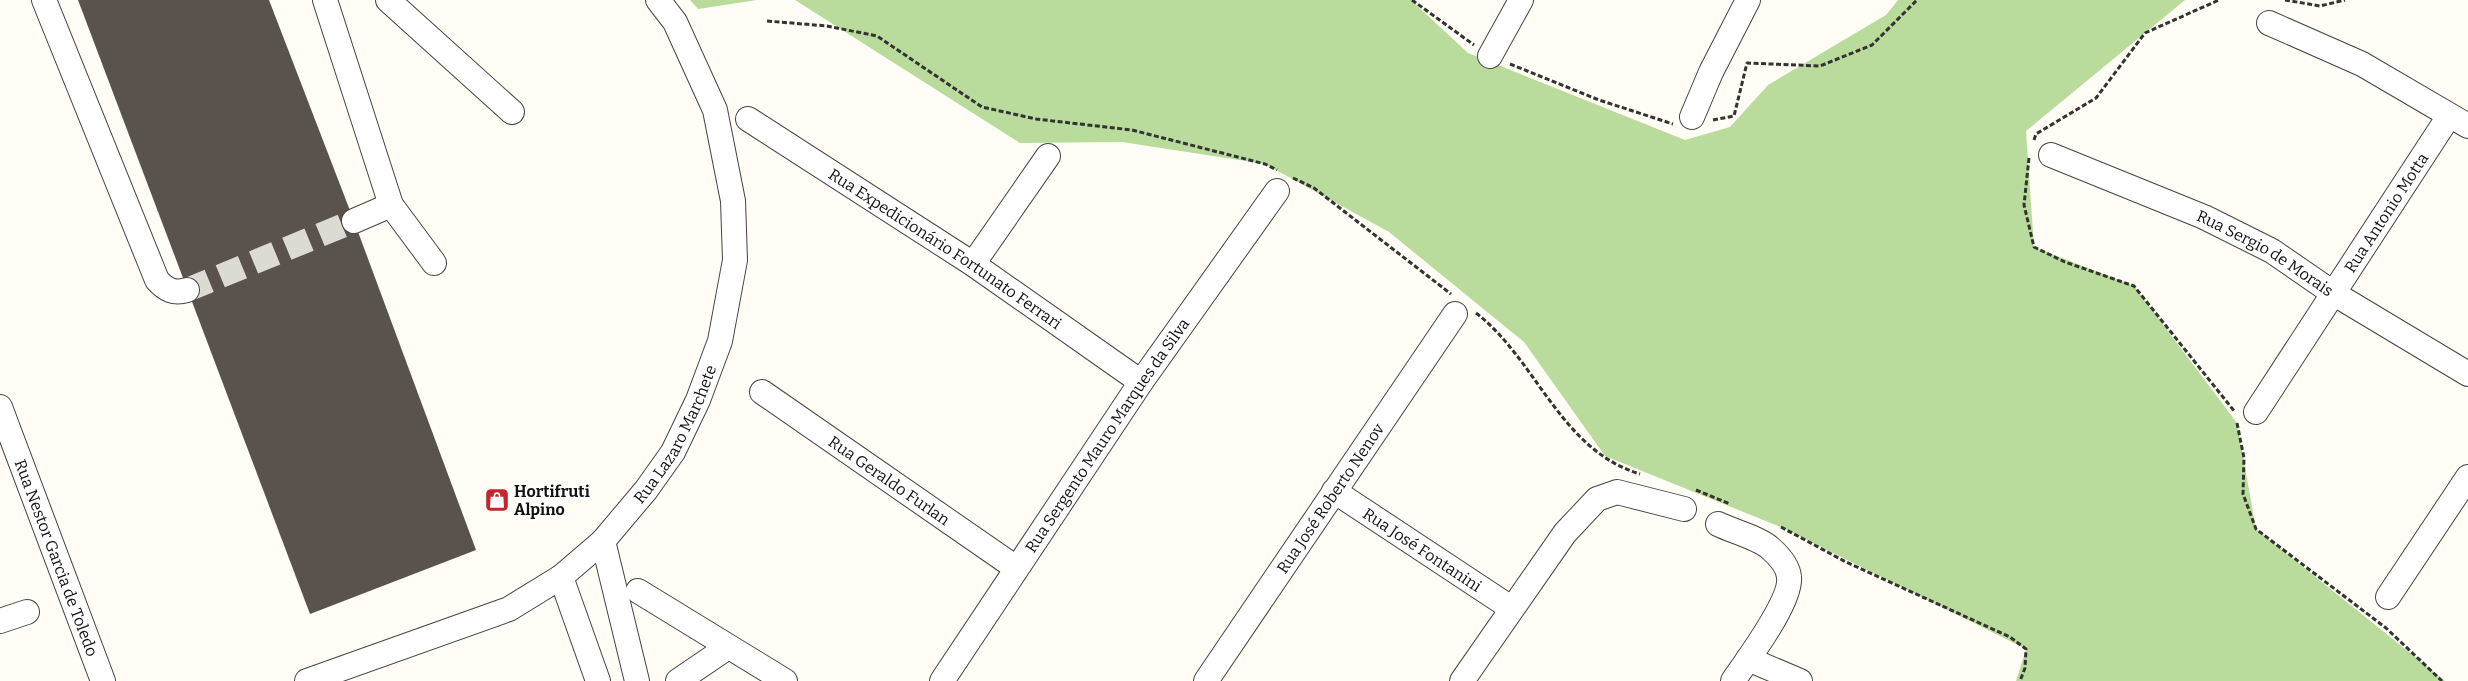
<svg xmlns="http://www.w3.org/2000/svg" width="2468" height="681" font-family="Bitter,serif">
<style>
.forest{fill:#b9dc9c}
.building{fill:#5a524d}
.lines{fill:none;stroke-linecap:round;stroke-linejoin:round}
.minor-tunnel{stroke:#dbdad3;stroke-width:24;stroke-dasharray:24 12;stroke-linecap:butt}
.minor-casing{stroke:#444;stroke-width:26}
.path{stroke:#333;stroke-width:3;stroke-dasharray:5 2.5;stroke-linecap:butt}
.minor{stroke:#fff;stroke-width:24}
.labels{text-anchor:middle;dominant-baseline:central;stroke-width:5;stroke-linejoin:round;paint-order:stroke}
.street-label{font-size:16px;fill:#111;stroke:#fff}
.poi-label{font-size:16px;font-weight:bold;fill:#111;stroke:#fff;text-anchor:start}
</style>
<rect width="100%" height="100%" fill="#fffdf5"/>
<!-- forest -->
<g class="forest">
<polygon points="690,0 757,0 698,9"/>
<polygon points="795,0 1411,0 1468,53 1685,140 1730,127 1768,85 1886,15 1898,0 2185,0 2026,131 2034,247 2134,286 2237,423 2256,529 2445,681 2016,681 2026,649 1783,528 1605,456 1524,342 1389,232 1265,164 1122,142 1020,143"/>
</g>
<!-- building -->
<polygon class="building" points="78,0 269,0 354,221 476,550 310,614"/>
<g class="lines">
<!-- minor-tunnel -->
<polyline class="minor-tunnel" points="187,290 354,221"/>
<defs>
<g id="minor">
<path d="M 44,0 L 157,280 C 166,290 174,294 187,290"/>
<polyline points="325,0 391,205 434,263"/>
<polyline points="388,0 512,112"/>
<polyline points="2269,23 2362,64 2468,126"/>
<polyline points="1490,56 1521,0"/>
<polyline points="1692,117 1711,72 1748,0"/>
<path id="s1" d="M 748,119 L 973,264 L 1141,382"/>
<path id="s2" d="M 2051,155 L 2204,217 L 2272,251 L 2333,293 L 2468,374"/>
<polyline points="354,221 391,205"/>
<polyline points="973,264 1048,156"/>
<path id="s3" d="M 762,392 L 1016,568"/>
<path id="s4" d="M 0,407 L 103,681"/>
<path id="s5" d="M 2256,412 L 2449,116"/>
<path id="s6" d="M 1334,491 L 1511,608"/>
<path d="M 1718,524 C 1732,531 1759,538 1770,548 C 1778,555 1788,566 1789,577 C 1792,601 1747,660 1733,681"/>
<polyline points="603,541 637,681"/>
<polyline points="561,577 598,681"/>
<polyline points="638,591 785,681"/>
<polyline points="2388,597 2468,477"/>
<polyline points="0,621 27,612"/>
<polyline points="1748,659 1800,681"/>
<path id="s7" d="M 307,681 L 509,609 L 561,577 L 603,541 L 646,490 L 673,452 L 698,400 L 720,341 L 735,260 L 733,201 L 715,110 L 675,22 L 658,0"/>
<polyline points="678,681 728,647"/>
<path id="s8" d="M 942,681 L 1141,382 L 1277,191"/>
<path id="s9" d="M 1206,681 L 1455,314"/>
<polyline points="1462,681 1565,533 1597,499 1617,492 1684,509"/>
</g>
</defs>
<!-- minor casing -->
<use href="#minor" class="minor-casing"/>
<!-- path -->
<g class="path">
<polyline points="1412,0 1474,45"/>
<polyline points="2285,0 2320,6 2345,0"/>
<polyline points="767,21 827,26 877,36 982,107 1036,119 1132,130 1265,164 1277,170"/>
<polyline points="1510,64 1599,100 1673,124"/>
<polyline points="1713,120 1734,116 1747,63 1820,66 1872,45 1917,0"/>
<polyline points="2034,140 2036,134 2096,98 2145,33 2219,0"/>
<polyline points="2029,158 2024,205 2034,247 2065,262 2134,286 2235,412"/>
<polyline points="1293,178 1314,188 1451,294"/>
<path d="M 1476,313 C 1537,360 1560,450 1640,474"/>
<polyline points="2237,423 2244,458 2243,494 2256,529 2386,628 2442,681"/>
<polyline points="1696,490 1730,504"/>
<polyline points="1781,527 1846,562 2010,637 2026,649 2025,668 2020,681"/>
</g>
<!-- minor -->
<use href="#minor" class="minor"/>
</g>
<!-- icons -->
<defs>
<symbol id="shop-square" viewBox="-11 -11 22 22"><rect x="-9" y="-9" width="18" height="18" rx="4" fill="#c4262e" stroke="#fff"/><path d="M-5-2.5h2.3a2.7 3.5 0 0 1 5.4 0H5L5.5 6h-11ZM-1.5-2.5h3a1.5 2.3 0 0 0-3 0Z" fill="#fff"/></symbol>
</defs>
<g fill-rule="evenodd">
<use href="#shop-square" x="483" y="486" width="28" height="28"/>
</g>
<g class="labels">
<!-- street labels -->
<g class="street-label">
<text stroke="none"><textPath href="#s5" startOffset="238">Rua Antonio Motta</textPath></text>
<text stroke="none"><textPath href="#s1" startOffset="236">Rua Expedicionário Fortunato Ferrari</textPath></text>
<text stroke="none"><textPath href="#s2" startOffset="236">Rua Sergio de Morais</textPath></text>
<text stroke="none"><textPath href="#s7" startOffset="461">Rua Lazaro Marchete</textPath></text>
<text stroke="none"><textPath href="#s8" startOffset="296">Rua Sergento Mauro Marques da Silva</textPath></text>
<text stroke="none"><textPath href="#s3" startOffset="155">Rua Geraldo Furlan</textPath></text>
<text stroke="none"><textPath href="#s9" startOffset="221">Rua José Roberto Nenov</textPath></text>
<text stroke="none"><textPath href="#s6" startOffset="106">Rua José Fontanini</textPath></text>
<text stroke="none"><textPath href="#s4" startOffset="161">Rua Nestor Garcia de Toledo</textPath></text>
</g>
<!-- poi labels -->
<g class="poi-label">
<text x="514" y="491">Hortifruti<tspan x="514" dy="18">Alpino</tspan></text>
</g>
</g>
</svg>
